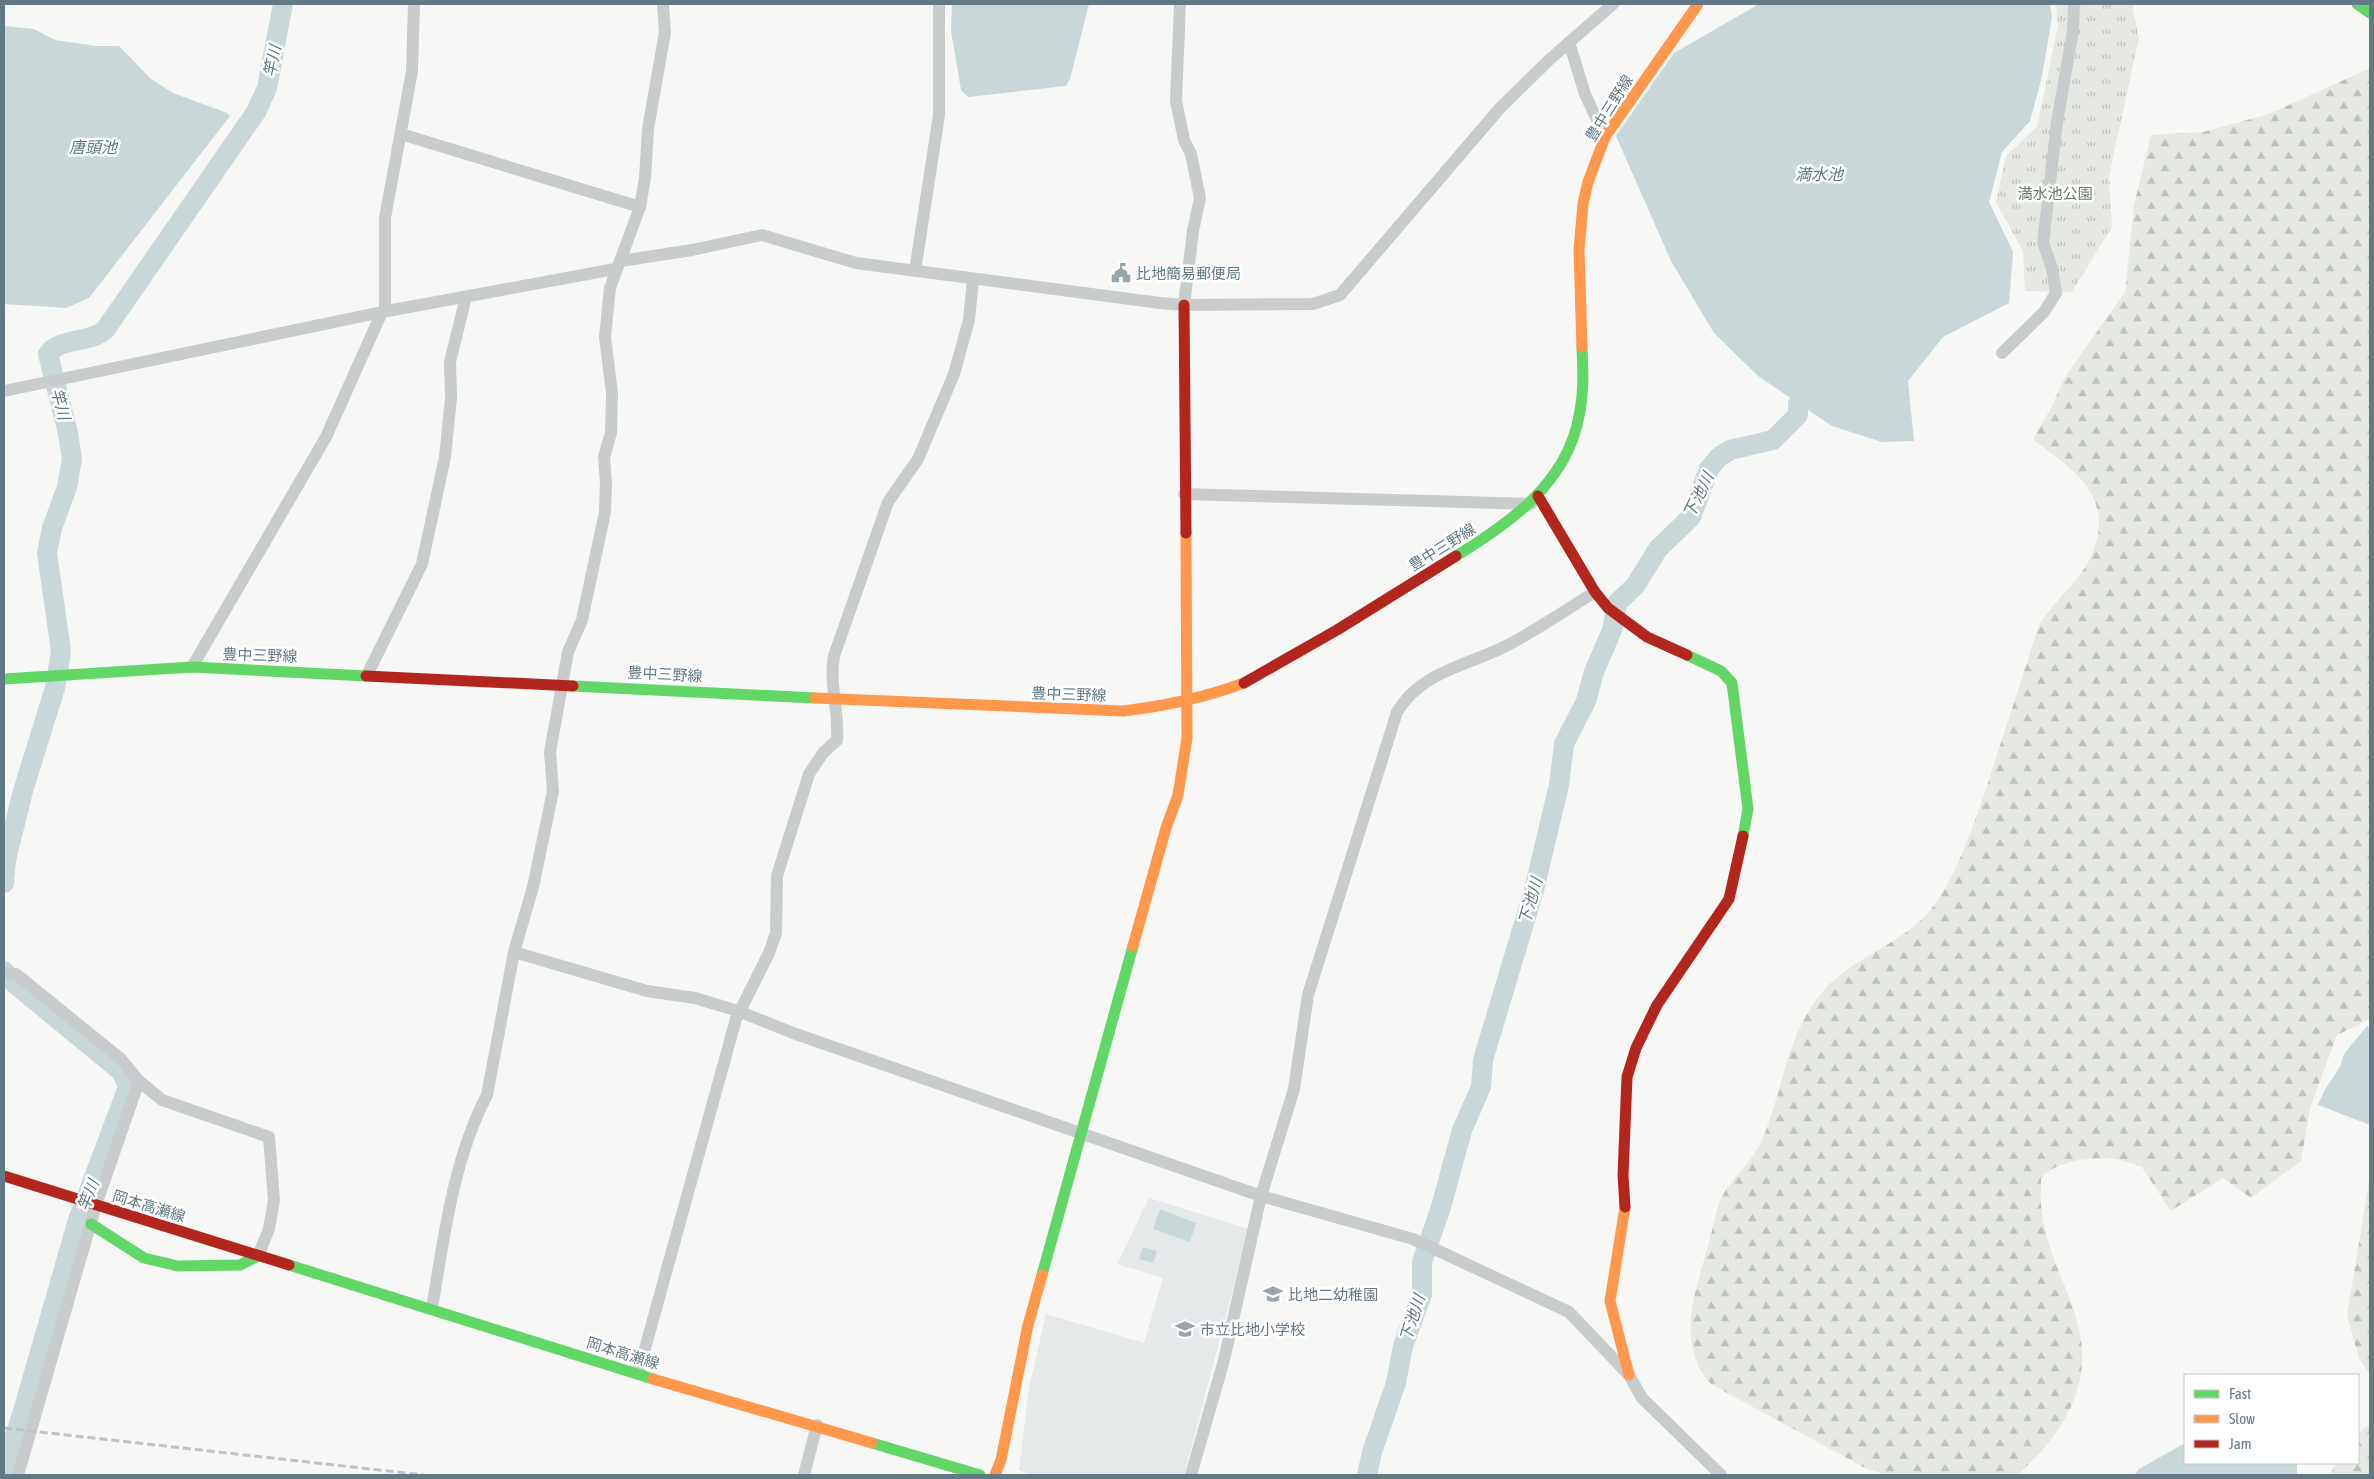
<svg xmlns="http://www.w3.org/2000/svg" width="2374" height="1479" font-family="'Asap Condensed','Noto Sans JP',sans-serif">
<style>
.built{fill:#e6e9e9}
.forest{fill:url(#forest-firs)}
.park{fill:url(#park-tufts)}
.water{fill:#cad7d8}
.lines{fill:none;stroke-linecap:round;stroke-linejoin:round}
.river{stroke:#cad7d8;stroke-width:20}
.street{stroke:#c9cccc;stroke-width:12}
.fast{stroke:#63d668;stroke-width:11}
.slow{stroke:#ff974d;stroke-width:11}
.jam{stroke:#b3261e;stroke-width:11}
.rail{stroke:#c0c2c3;stroke-width:3;stroke-dasharray:8 4;stroke-linecap:butt}
.labels{text-anchor:middle;dominant-baseline:central;stroke-width:5;stroke-linejoin:round;paint-order:stroke}
.street-label{font-size:15px;fill:#617a83;stroke:#fff}
.park-label{font-size:15px;fill:#697a60;stroke:#fff}
.poi-label{font-size:15px;fill:#617a83;stroke:#fff;text-anchor:start}
.water-label{font-size:16px;font-style:italic;fill:#5c797d;stroke:#fff}
</style>
<defs>
<pattern id="forest-firs" width="22" height="20" patternUnits="userSpaceOnUse" patternTransform="scale(1.25)"><rect width="22" height="20" fill="#e6e9e3"/><path d="M5 1l3.5 6h-7zM16 11l3.5 6h-7z" fill="#bec2bd"/></pattern>
<pattern id="park-tufts" width="24" height="20" patternUnits="userSpaceOnUse" patternTransform="scale(1.25)"><rect width="24" height="20" fill="#e6e9e3"/><path d="M3 7l-1-3M5 7V3M7 7l1-3M15 17l-1-3M17 17v-4M19 17l1-3" fill="none" stroke="#bec2bd"/></pattern>
</defs>
<rect width="100%" height="100%" fill="#f7f7f6"/>
<!-- built -->
<polygon class="built" points="1149,1198 1249,1229 1184,1475 1031,1475 1019,1470 1029,1388 1046,1314 1144,1343 1163,1278 1117,1264"/>
<!-- forest -->
<g class="forest">
<path d="M 2370,68 L 2370,1019 L 2337,1035 L 2310,1108 L 2301,1161 L 2251,1198 L 2223,1178 L 2171,1211 L 2141,1166 C 2133,1164 2124,1160 2115,1159 C 2093,1156 2055,1161 2041,1178 C 2041,1190 2040,1202 2042,1213 C 2047,1254 2070,1290 2079,1329 C 2093,1388 2060,1438 2017,1475 L 1886,1475 L 1865,1468 L 1711,1384 C 1674,1343 1696,1290 1709,1243 C 1713,1229 1715,1210 1722,1197 C 1732,1177 1753,1162 1762,1140 C 1783,1092 1786,1036 1820,995 C 1855,951 1912,946 1943,892 C 1967,850 1981,804 1996,758 C 2010,714 2025,669 2039,625 C 2050,608 2062,596 2075,581 C 2103,547 2110,508 2077,475 C 2064,462 2048,451 2033,439 L 2051,408 L 2065,377 L 2125,292 L 2134,205 L 2151,135 L 2203,132 L 2269,114 Z"/>
<polygon points="2370,1175 2370,1375 2359,1358 2347,1316"/>
<polygon points="2370,1424 2370,1475 2330,1475 2336,1463 2358,1463 2358,1433"/>
</g>
<!-- park -->
<polygon class="park" points="2056,4 2132,4 2139,38 2109,176 2112,227 2072,292 2025,291 2023,251 1996,202 2006,156 2037,127 2058,26"/>
<!-- water -->
<g class="water">
<polygon points="952,4 1089,4 1070,79 1066,86 968,97 961,90 951,31"/>
<polygon points="1759,4 2050,4 2052,17 2042,76 2030,121 2002,152 1989,202 2013,252 2009,303 1943,337 1908,381 1914,441 1882,442 1832,426 1758,376 1714,333 1671,261 1616,136 1674,53"/>
<polygon points="4,26 34,29 55,40 96,46 119,46 151,79 173,93 227,113 230,116 89,298 66,308 4,304"/>
<polygon points="2367,1026 2370,1028 2370,1125 2318,1105 2324,1091 2340,1067 2344,1054"/>
<polygon points="1160,1209 1196,1223 1190,1242 1153,1229"/>
<polygon points="1143,1247 1157,1251 1153,1263 1139,1259"/>
<polygon points="2185,1443 2185,1463 2297,1463 2297,1475 2134,1475 2139,1469"/>
</g>
<g class="lines">
<!-- river -->
<g class="river">
<path d="M 4,883 L 6,860 L 23,791 L 55,688 L 61,651 L 47,553 L 52,528 L 67,487 L 72,459 L 68,433 L 48,354 C 61,337 88,344 105,330 L 256,112 L 267,88 L 283,4"/>
<polyline points="4,971 15,984 122,1072 128,1087 78,1220 23,1411 4,1469"/>
<polyline points="1367,1475 1372,1452 1396,1383 1403,1346 1422,1294 1422,1262 1441,1207 1462,1130 1481,1087 1483,1060 1534,890 1559,785 1564,744 1586,701 1594,672 1612,630 1617,603 1635,586 1658,549 1691,517 1709,469 1719,457 1730,450 1773,440 1798,415 1798,403"/>
</g>
<!-- street -->
<g class="street">
<polyline points="1180,4 1176,101 1184,140 1191,154 1200,198 1193,231 1184,305"/>
<polyline points="1569,42 1585,94 1605,137"/>
<polyline points="401,134 640,207"/>
<polyline points="621,261 692,250 762,235 856,263 1160,303 1184,305 1313,304 1340,295 1500,108 1549,60 1613,4"/>
<polyline points="915,271 939,115 939,4"/>
<polyline points="385,311 385,218 412,71 414,4"/>
<polyline points="2002,353 2044,312 2056,293 2052,268 2043,243 2057,122 2073,31 2074,4"/>
<polyline points="4,391 382,312 615,269"/>
<polyline points="1184,494 1531,504"/>
<polyline points="192,667 326,437 382,312"/>
<polyline points="367,675 422,564 445,457 451,398 450,362 466,297"/>
<path d="M 514,952 L 647,991 L 695,998 L 738,1011 L 793,1033 L 1261,1196 L 1294,1089 L 1308,995 L 1397,712 C 1420,673 1464,666 1502,648 C 1534,632 1564,611 1595,592"/>
<polyline points="4,973 16,974 121,1059 139,1081 162,1100 269,1137 274,1200 269,1229 258,1256"/>
<path d="M 432,1308 C 444,1237 453,1160 487,1095 L 514,952 L 533,887 L 553,791 L 550,752 L 568,652 L 582,620 L 605,512 L 606,483 L 604,457 L 611,433 L 612,393 L 605,337 L 610,288 L 640,207 L 645,178 L 648,129 L 665,32 L 663,4"/>
<path d="M 638,1374 L 736,1019 L 769,953 L 776,933 L 777,876 L 809,774 L 823,753 L 837,740 C 839,711 829,684 834,656 L 888,502 L 918,459 L 954,374 L 969,320 L 973,280"/>
<polyline points="18,1475 96,1205 139,1081"/>
<polyline points="804,1475 817,1425"/>
<polyline points="1191,1475 1224,1360 1261,1196 1413,1239 1569,1312 1629,1375 1642,1398 1721,1475"/>
</g>
<!-- fast -->
<g class="fast">
<polyline points="2357,4 2370,13"/>
<path d="M 1456,556 C 1510,523 1567,483 1579,416 C 1584,393 1583,371 1582,347"/>
<polyline points="1687,655 1721,671 1732,683 1748,809 1743,836"/>
<polyline points="4,679 192,667 366,676"/>
<polyline points="573,686 815,698"/>
<polyline points="91,1224 144,1258 178,1266 240,1265 258,1256"/>
<polyline points="289,1265 653,1379"/>
<polyline points="1042,1275 1133,946"/>
<polyline points="872,1443 980,1475"/>
</g>
<!-- slow -->
<g class="slow">
<polyline points="1582,347 1579,250 1583,204 1588,182 1605,137 1698,4"/>
<path d="M 815,698 L 1123,711 C 1165,706 1204,698 1244,683"/>
<polyline points="1133,946 1166,828 1178,795 1187,738 1186,533"/>
<polyline points="1625,1207 1610,1301 1629,1375"/>
<polyline points="653,1379 872,1443"/>
<polyline points="995,1475 1001,1460 1028,1325 1042,1275"/>
</g>
<!-- jam -->
<g class="jam">
<polyline points="1184,305 1186,533"/>
<polyline points="1538,496 1595,592 1608,608 1647,637 1687,655"/>
<polyline points="366,676 573,686"/>
<polyline points="1244,683 1337,630 1456,556"/>
<polyline points="4,1176 289,1265"/>
<polyline points="1625,1207 1623,1175 1627,1077 1636,1048 1657,1005 1729,899 1743,836"/>
</g>
<!-- rail -->
<polyline class="rail" points="4,1428 424,1475"/>
</g>
<!-- icons -->
<defs>
<symbol id="civic-bare" viewBox="-9 -9 18 18"><path d="M-.6-6.5H3V-4.5H.6V-3L4-1V1h2V6H-6V1h2V-1L-.6-3ZM-1.2 2.5V6h2.4V2.5Z" fill="#96a6ab" stroke="#fff" stroke-width="2.5" paint-order="stroke"/></symbol>
<symbol id="school-bare" viewBox="-9 -9 18 18"><path d="M0-5L7-2L0 1L-7-2ZM-4 1L0 2.5L4 1V4Q0 6-4 4Z" fill="#96a6ab" stroke="#fff" stroke-width="2.5" paint-order="stroke"/></symbol>
</defs>
<g fill-rule="evenodd">
<use href="#civic-bare" x="1107" y="259" width="28" height="28"/>
<use href="#school-bare" x="1259" y="1280" width="28" height="28"/>
<use href="#school-bare" x="1171" y="1315" width="28" height="28"/>
</g>
<g class="labels">
<!-- street labels -->
<g class="street-label">
<text transform="translate(1609 108) rotate(-58)">豊中三野線</text>
<text transform="translate(1442 547) rotate(-32)">豊中三野線</text>
<text transform="translate(260 655) rotate(2)">豊中三野線</text>
<text transform="translate(665 674) rotate(3)">豊中三野線</text>
<text transform="translate(1069 694) rotate(2)">豊中三野線</text>
<text transform="translate(149 1206) rotate(17)">岡本高瀬線</text>
<text transform="translate(623 1353) rotate(17)">岡本高瀬線</text>
</g>
<!-- park labels -->
<g class="park-label">
<text x="2055" y="193">満水池公園</text>
</g>
<!-- poi labels -->
<g class="poi-label">
<text x="1136" y="273">比地簡易郵便局</text>
<text x="1288" y="1294">比地二幼稚園</text>
<text x="1200" y="1329">市立比地小学校</text>
</g>
<!-- water labels -->
<g class="water-label">
<text transform="translate(272 61) rotate(-79)">竿川</text>
<text x="93" y="147">唐頭池</text>
<text x="1819" y="174">満水池</text>
<text transform="translate(61 404) rotate(75)">竿川</text>
<text transform="translate(1698 495) rotate(-64)">下池川</text>
<text transform="translate(1530 901) rotate(-74)">下池川</text>
<text transform="translate(88 1195) rotate(-69)">竿川</text>
<text transform="translate(1412 1318) rotate(-72)">下池川</text>
</g>
</g>
<!-- border -->
<rect width="2374" height="1479" fill="none" stroke="#617a83" stroke-width="10"/>
<!-- legend -->
<rect x="2184" y="1374" width="175" height="90" fill="#ffffff" stroke="#c0cacd"/>
<rect x="2194" y="1390" width="25" height="8" fill="#63d668" stroke="#c0cacd"/>
<text x="2229" y="1399" font-size="15" fill="#617a83">Fast</text>
<rect x="2194" y="1415" width="25" height="8" fill="#ff974d" stroke="#c0cacd"/>
<text x="2229" y="1424" font-size="15" fill="#617a83">Slow</text>
<rect x="2194" y="1440" width="25" height="8" fill="#b3261e" stroke="#c0cacd"/>
<text x="2229" y="1449" font-size="15" fill="#617a83">Jam</text>
</svg>
